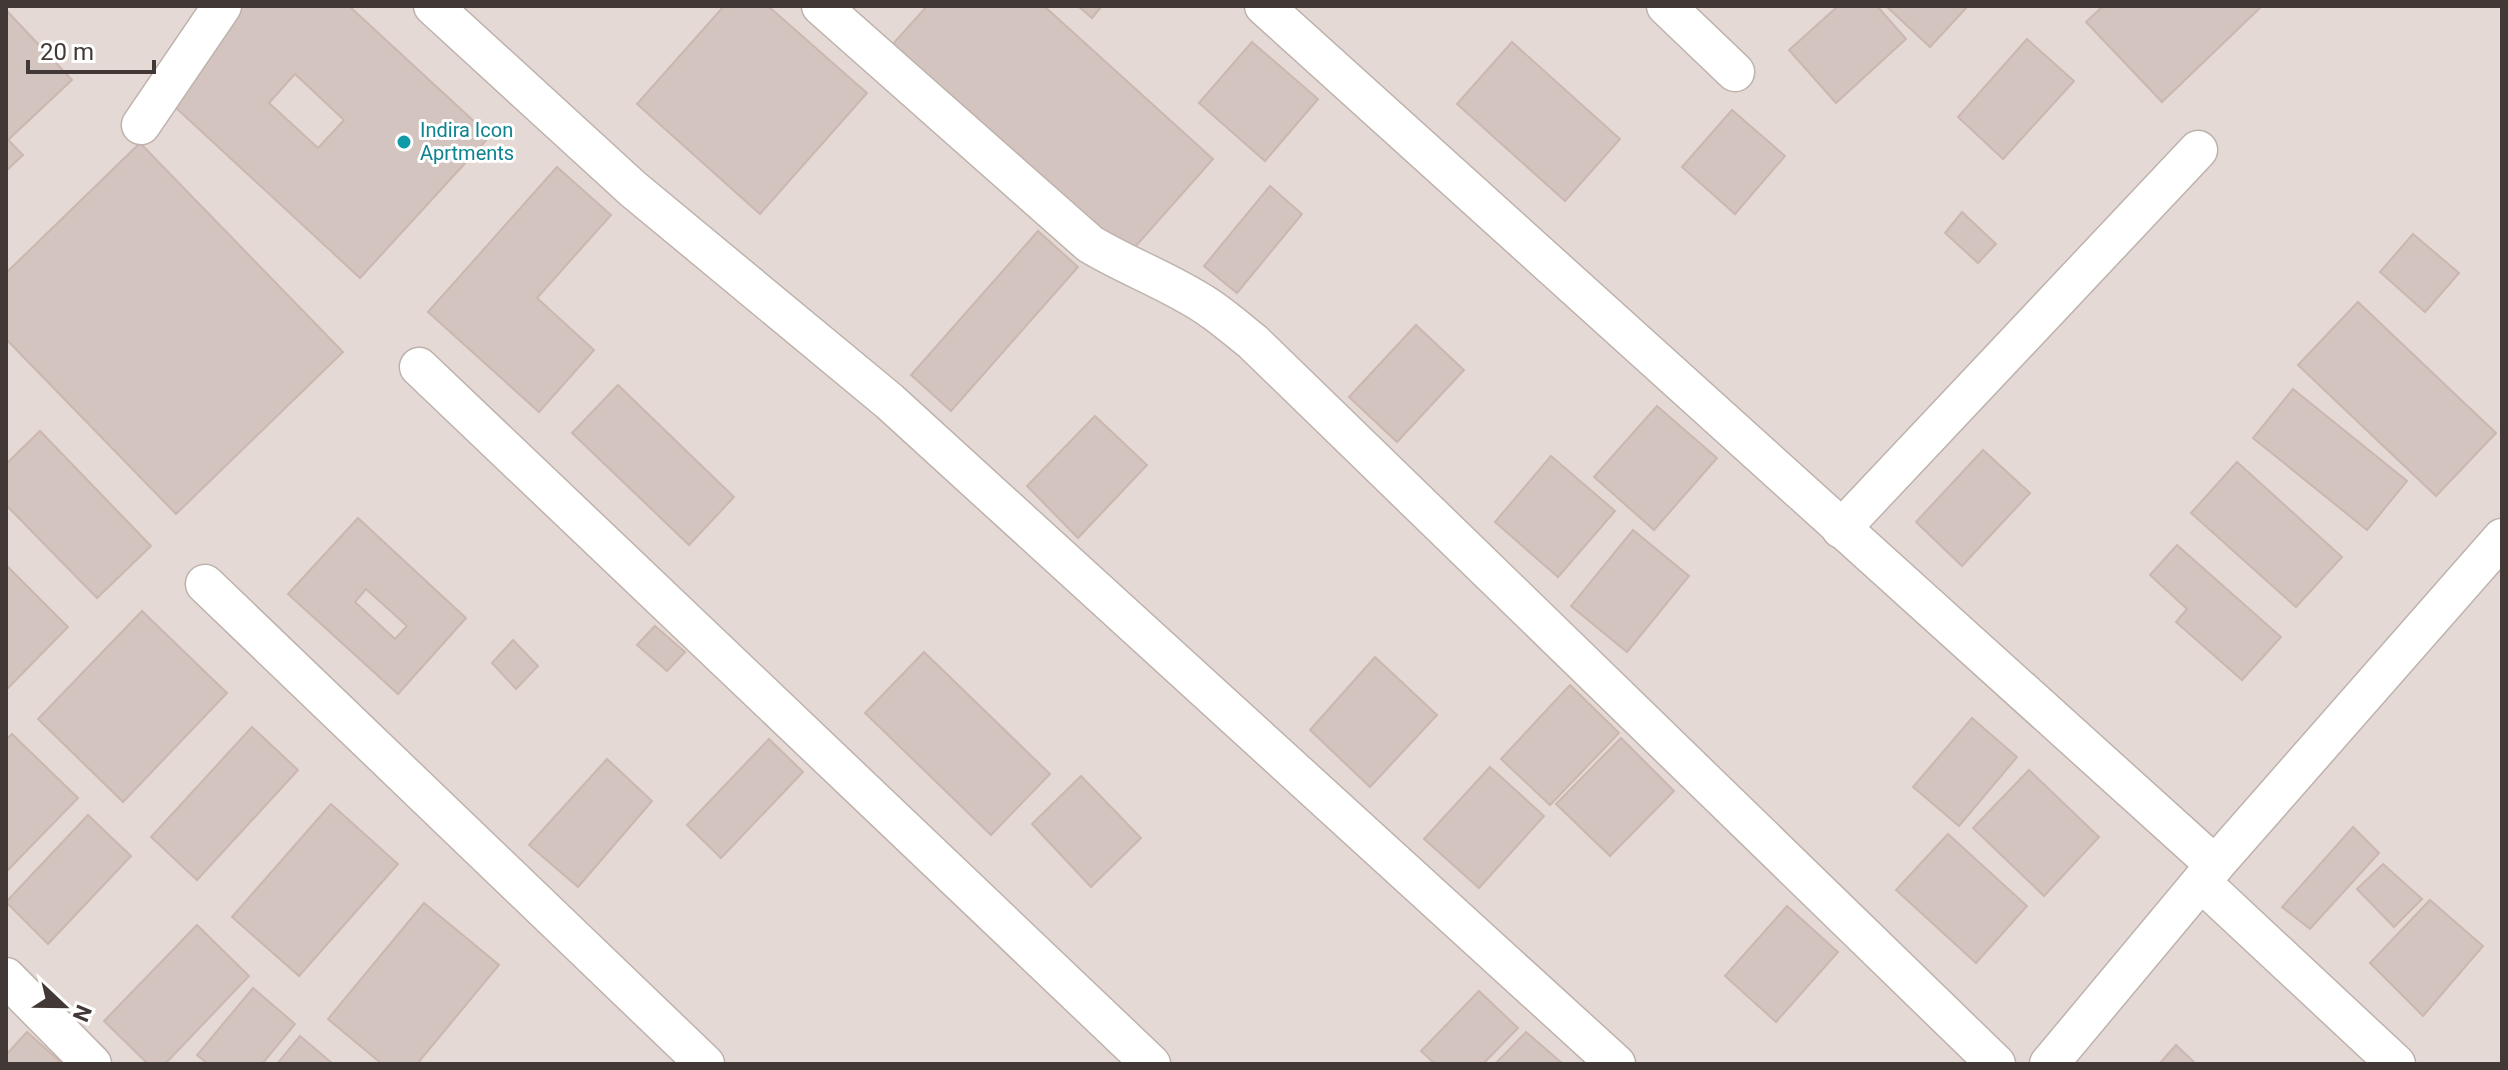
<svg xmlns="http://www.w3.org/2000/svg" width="2508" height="1070" font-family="Roboto,sans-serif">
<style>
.residential{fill:#e4d9d4}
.building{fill:#d4c4bf;stroke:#cbb7b0;stroke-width:2;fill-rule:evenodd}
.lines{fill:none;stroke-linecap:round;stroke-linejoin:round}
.street-casing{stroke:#beb2ac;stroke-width:41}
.street{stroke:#fff;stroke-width:38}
.culture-dot{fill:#0f9aa8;stroke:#fff;stroke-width:3}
.labels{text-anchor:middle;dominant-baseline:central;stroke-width:6;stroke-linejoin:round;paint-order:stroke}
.culture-label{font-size:20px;fill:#0d838f;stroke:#fff;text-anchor:start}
</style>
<rect width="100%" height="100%" fill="#f0e9e5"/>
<!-- residential -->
<rect class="residential" x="6" y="6" width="2496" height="1058"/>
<!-- building -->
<g class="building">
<path d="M 218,6 L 349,6 L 490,136 L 360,278 L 148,82 ZM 295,74 L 344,120 L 318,148 L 269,103 Z"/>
<polygon points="724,6 768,6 867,93 760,214 637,104"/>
<polygon points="927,6 1044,6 1213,159 1127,256 893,44"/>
<polygon points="1078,6 1102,6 1092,18"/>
<polygon points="1838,6 1877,6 1906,39 1836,103 1789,50"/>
<polygon points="1886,6 1968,6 1930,47"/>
<polygon points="2103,6 2262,6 2162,102 2086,22"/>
<polygon points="6,10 72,80 8,140 23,155 6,171"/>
<polygon points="2027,39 2074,81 2003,159 1958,117"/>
<polygon points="1252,42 1318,99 1265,161 1199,103"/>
<polygon points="1512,42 1620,139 1565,201 1457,104"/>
<polygon points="1732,110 1785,156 1735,214 1682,167"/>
<polygon points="140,143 343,352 176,514 6,339 6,273"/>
<polygon points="557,167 611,215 537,298 594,350 539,412 428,312"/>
<polygon points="1270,186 1302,214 1237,293 1204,266"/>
<polygon points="1962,212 1996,244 1978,263 1945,233"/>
<polygon points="1038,231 1078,267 951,411 911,375"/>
<polygon points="2413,234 2459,273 2425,312 2380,272"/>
<polygon points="2358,302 2496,433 2436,496 2298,365"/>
<polygon points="1416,325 1464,370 1397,442 1349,397"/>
<polygon points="618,385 734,497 689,545 572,433"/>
<polygon points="2293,389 2407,481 2367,530 2253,438"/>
<polygon points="1657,406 1717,458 1654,530 1594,477"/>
<polygon points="1095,416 1147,465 1078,538 1027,486"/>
<polygon points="40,431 151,546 97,598 6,505 6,464"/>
<polygon points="1983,450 2030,493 1962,566 1916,522"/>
<polygon points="1551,456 1615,511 1558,577 1495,522"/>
<polygon points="2237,462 2342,557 2296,607 2191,513"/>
<path d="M 358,518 L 466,618 L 398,694 L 288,594 ZM 366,589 L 407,626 L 395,639 L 355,602 Z"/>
<polygon points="1633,530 1689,576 1627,652 1571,606"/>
<polygon points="2177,545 2281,637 2242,680 2176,622 2187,609 2150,575"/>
<polygon points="6,565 68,627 6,690"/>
<polygon points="142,611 227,693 123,802 38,719"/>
<polygon points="655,626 685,652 667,671 637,645"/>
<polygon points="513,640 538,666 516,689 492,663"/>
<polygon points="924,652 1050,774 991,835 865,713"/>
<polygon points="1375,657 1437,715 1370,787 1310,730"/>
<polygon points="1570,685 1619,733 1550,805 1501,759"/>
<polygon points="1972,718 2017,757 1959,826 1913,787"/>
<polygon points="252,727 298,770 197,880 151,837"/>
<polygon points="12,734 78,798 6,872 6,740"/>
<polygon points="1621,738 1674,791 1610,856 1556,804"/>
<polygon points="769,739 803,772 721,858 687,825"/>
<polygon points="607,759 652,801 578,887 529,845"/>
<polygon points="1490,767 1544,816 1479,888 1424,839"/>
<polygon points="2029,770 2099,837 2044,896 1973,828"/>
<polygon points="1081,776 1141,838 1091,887 1032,824"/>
<polygon points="331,804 398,864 299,976 232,917"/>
<polygon points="88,815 131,856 48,944 6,902"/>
<polygon points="2353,827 2379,853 2310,929 2282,907"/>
<polygon points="1948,834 2027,906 1976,963 1896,890"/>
<polygon points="2383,864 2422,899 2394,927 2357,889"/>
<polygon points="2430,900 2483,946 2423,1016 2370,963"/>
<polygon points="424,903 499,965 417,1064 382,1064 328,1019"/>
<polygon points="1787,906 1838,952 1776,1022 1725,976"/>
<polygon points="197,925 249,976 165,1064 148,1064 104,1021"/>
<polygon points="253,988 295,1024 262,1064 208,1064 197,1055"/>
<polygon points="1479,991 1518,1028 1483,1064 1435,1064 1421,1051"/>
<polygon points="27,1032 63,1064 6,1064 6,1055"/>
<polygon points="1526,1032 1563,1064 1495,1064"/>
<polygon points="300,1036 333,1064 277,1064"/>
<polygon points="2176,1045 2196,1064 2159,1064"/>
</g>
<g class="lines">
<defs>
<g id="street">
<polyline points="433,6 633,189 889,401 1616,1064"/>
<path d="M 821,6 L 1090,244 C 1128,267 1171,282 1208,307 C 1223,317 1238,330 1253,342 L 1996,1064"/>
<polyline points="1264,6 2215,865"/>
<polyline points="1666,6 1735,72"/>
<polyline points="141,125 222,6"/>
<polyline points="419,367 1151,1064"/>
<polyline points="1841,529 2198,150"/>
<polyline points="205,584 705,1064"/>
<polyline points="2201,882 2396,1064"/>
<polyline points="6,977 92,1064"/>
<polyline points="2049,1064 2215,865 2502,538"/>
</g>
</defs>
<!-- street casing -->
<use href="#street" class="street-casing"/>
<!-- street -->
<use href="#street" class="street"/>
</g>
<!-- markers -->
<circle class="culture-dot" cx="404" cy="142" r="8"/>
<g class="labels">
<!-- culture labels -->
<g class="culture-label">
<text x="420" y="130">Indira Icon<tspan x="420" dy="23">Aprtments</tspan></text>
</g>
</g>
<!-- border -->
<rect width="2508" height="1070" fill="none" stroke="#423936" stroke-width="16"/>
<!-- north arrow -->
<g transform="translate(64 1006) rotate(112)" stroke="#ffffff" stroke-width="6" paint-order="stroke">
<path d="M0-6L14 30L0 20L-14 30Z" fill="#423936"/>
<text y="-12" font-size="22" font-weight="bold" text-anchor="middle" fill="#423936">N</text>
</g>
<!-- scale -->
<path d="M28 60v12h126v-12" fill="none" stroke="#423936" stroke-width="4"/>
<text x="40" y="60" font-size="24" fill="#423936" stroke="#ffffff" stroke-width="6" paint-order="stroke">20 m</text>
</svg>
